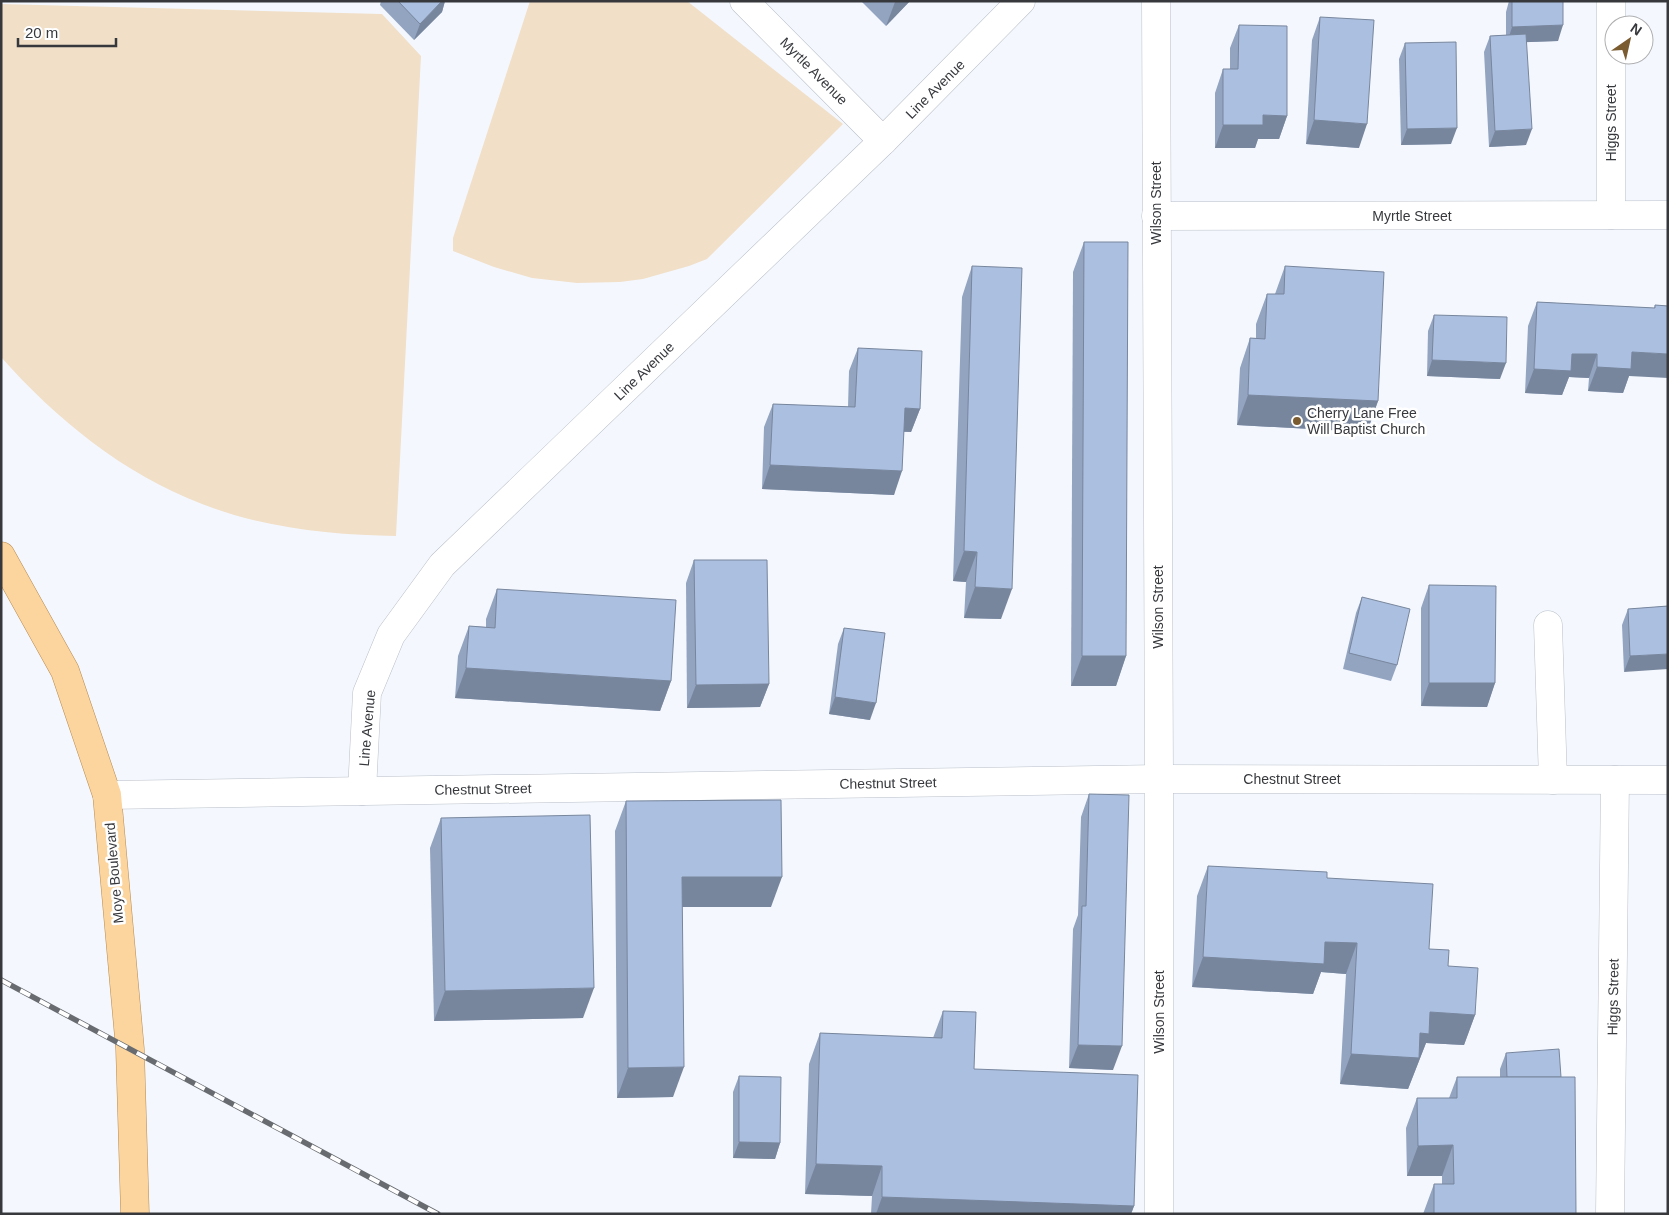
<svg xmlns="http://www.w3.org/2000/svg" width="1669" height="1215" font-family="Arial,sans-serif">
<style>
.park{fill:#f1dfc8}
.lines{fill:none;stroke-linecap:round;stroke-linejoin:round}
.minor-casing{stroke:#babfc9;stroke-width:29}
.major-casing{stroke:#b58b51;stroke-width:29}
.minor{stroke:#fff;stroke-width:28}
.major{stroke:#fcd49e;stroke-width:28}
.rail-casing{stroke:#686b6f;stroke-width:5.5}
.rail{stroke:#fff;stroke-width:4;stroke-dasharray:11;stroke-linecap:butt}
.wall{fill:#93a4c1}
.shaded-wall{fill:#78869d}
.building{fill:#abbfe0;stroke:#78869d}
.poi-dot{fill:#7b5b30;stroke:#fff;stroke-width:2}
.labels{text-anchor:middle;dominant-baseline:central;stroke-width:5;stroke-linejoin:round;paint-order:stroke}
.street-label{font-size:14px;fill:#36383c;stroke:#fff}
.poi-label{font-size:14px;fill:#36383c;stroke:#fff;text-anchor:start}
</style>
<rect width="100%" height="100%" fill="#f4f8fe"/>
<!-- park -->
<g class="park">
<polygon points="530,1 687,1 843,124 707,259 689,266 643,279 620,282 577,283 532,278 494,267 453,251 453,238"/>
<path d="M 1,4 L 382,14 L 421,56 L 396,536 C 332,535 263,528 202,504 C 123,474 56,419 1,357 Z"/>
</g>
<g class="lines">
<defs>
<g id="minor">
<polyline points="744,1 883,141"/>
<polyline points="1156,1 1159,779 1159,1214"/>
<polyline points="1611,215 1611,1"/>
<polyline points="1156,216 1668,215"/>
<polyline points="1548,625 1553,780"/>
<polyline points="362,791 367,693 391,635 442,565 883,141 1021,1"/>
<polyline points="107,795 1159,779 1668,780"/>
<polyline points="1610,1214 1615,780"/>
</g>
<polyline id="major" points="1,556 65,671 107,795 130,1049 135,1214"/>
</defs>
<!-- minor casing -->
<use href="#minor" class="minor-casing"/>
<!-- major casing -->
<use href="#major" class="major-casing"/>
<!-- minor -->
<use href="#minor" class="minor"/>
<!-- major -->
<use href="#major" class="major"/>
<defs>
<polyline id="rail" points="1,980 438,1214"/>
</defs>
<!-- rail casing -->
<use href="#rail" class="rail-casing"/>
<!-- rail -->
<use href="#rail" class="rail"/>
</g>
<!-- wall -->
<g class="wall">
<polygon points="381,1 445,1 442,12 414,40 380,5"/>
<polygon points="861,1 910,1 886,26"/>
<polygon points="1509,1 1563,1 1558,41 1526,42 1526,145 1489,147 1484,52 1490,36 1506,35 1506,12"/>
<polygon points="1320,17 1359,148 1306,144 1312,40"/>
<polygon points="1239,25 1287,116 1279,139 1258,139 1255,148 1215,148 1215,93 1223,69 1230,69 1230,48"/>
<polygon points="1405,43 1451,144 1401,145 1399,59"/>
<polygon points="1084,242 1126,656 1116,686 1071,686 1073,272"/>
<polygon points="972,266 1001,619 964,618 966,582 953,581 962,297"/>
<polygon points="1285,266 1378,401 1367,432 1237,425 1240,368 1250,338 1256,338 1256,324 1267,294 1275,294"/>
<polygon points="1537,302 1654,308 1655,305 1668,306 1629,376 1623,393 1588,391 1589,378 1569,377 1562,395 1525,393 1528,326"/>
<polygon points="1434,315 1500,379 1427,376 1428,331"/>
<polygon points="858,348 920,409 911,432 904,432 894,495 762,489 764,427 773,404 848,407 849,371"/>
<polygon points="694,560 769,684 760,707 687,708 686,583"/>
<polygon points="1429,585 1495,683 1487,707 1421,706 1421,608"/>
<polygon points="497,589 671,681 660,711 455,698 458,656 469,626 486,627 486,619"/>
<polygon points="1362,597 1397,665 1391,681 1343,669 1356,613"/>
<polygon points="1668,606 1624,672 1622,625 1628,609"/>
<polygon points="844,628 870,720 829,714 838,644"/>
<polygon points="1089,794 1113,1070 1069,1068 1073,929 1078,915 1081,817"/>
<polygon points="626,801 771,907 682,907 673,1097 617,1098 615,831"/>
<polygon points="441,818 583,1018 434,1021 430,848"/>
<polygon points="1208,866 1327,878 1429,949 1448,966 1475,1015 1464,1045 1426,1043 1408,1089 1340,1084 1346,974 1321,972 1313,994 1192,987 1197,896"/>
<polygon points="943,1011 974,1069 1134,1206 1131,1214 871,1214 872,1196 805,1194 809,1064 820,1033 933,1038"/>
<polygon points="1506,1053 1561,1077 1576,1214 1423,1214 1434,1184 1442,1184 1442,1176 1407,1176 1406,1128 1417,1098 1449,1098 1457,1077 1500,1077 1500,1069"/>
<polygon points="739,1076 780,1143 775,1159 733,1158 733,1092"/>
</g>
<!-- shaded-wall -->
<g class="shaded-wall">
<polygon points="442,1 445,1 442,12 414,40 420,24"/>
<polygon points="896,1 910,1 886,26 895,2"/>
<polygon points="1563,25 1558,41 1507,43 1512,27"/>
<polygon points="1263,115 1287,116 1279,139 1258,139 1255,148 1215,148 1223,125"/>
<polygon points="1314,120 1367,124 1359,148 1306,144"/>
<polygon points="1457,128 1451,144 1401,145 1407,129"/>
<polygon points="1532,129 1526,145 1489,147 1495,131"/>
<polygon points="1632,352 1668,354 1668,378 1629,376 1623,393 1588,391 1597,367"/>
<polygon points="1572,354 1597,354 1589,378 1569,377 1562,395 1525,393 1534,369"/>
<polygon points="1432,360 1506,363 1500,379 1427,376"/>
<polygon points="1248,395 1378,401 1367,432 1237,425"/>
<polygon points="905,408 920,409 911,432 896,431"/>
<polygon points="770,465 902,471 894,495 762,489"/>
<polygon points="964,551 977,552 966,582 953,581"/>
<polygon points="975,587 1012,589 1001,619 964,618"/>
<polygon points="1668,654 1668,669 1624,672 1630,656"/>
<polygon points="1082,656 1126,656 1116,686 1071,686"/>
<polygon points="466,668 671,681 660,711 455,698"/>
<polygon points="1429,683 1495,683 1487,707 1421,706"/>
<polygon points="769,684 760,707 687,708 696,685"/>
<polygon points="835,697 876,703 870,720 829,714"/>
<polygon points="682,877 782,877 771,907 671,907"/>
<polygon points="1325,942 1357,943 1346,974 1321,972 1313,994 1192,987 1203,957"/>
<polygon points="594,988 583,1018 434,1021 445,991"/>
<polygon points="1430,1012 1475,1015 1464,1045 1426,1043 1408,1089 1340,1084 1351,1054 1420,1033"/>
<polygon points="1078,1045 1122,1046 1113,1070 1069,1068"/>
<polygon points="684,1067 673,1097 617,1098 628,1068"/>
<polygon points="739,1142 780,1143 775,1159 733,1158"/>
<polygon points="1453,1145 1442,1176 1407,1176 1418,1146"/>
<polygon points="816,1164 882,1166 872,1196 805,1194"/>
<polygon points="882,1197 1134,1206 1131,1214 876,1214"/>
</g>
<!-- building -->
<g class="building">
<polygon points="398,1 442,1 420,24"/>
<polygon points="1512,1 1563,1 1563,25 1512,27"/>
<polygon points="1320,17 1374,20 1367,124 1314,120"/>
<polygon points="1239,25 1287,26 1287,116 1263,115 1263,125 1223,125 1223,69 1238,69"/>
<polygon points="1526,34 1532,129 1495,131 1490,36"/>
<polygon points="1456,42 1457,128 1407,129 1405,43"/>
<polygon points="1084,242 1128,242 1126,656 1082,656"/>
<polygon points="972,266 1022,268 1012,589 975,587 977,552 964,551"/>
<polygon points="1285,266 1384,272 1378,401 1248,395 1250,338 1265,339 1267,294 1284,294"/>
<polygon points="1537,302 1655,308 1655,305 1668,306 1668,354 1632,352 1631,369 1597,367 1597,354 1572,354 1571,371 1534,369"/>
<polygon points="1434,315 1507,317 1506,363 1432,360"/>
<polygon points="858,348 922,351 920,409 905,408 902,471 770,465 773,404 855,407"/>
<polygon points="694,560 767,560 769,684 696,685"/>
<polygon points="1429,585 1496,586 1495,683 1429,683"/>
<polygon points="497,589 676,600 671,681 466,668 469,626 495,628"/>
<polygon points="1362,597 1410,609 1397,665 1349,653"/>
<polygon points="1668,606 1668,654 1630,656 1628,609"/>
<polygon points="844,628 885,633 876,703 835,697"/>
<polygon points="1089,794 1129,795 1122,1046 1078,1045 1082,906 1086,906"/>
<polygon points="781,800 782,877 682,877 684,1067 628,1068 626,801"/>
<polygon points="590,815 594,988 445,991 441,818"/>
<polygon points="1208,866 1327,872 1327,878 1433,884 1429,949 1449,950 1448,966 1478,968 1475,1015 1430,1012 1429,1034 1420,1033 1419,1058 1351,1054 1357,943 1325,942 1324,964 1203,957"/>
<polygon points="943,1011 976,1012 974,1069 1138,1075 1134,1206 882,1197 882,1166 816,1164 820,1033 942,1038"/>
<polygon points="1559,1049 1561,1077 1507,1077 1506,1053"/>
<polygon points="739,1076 781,1077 780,1143 739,1142"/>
<polygon points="1457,1077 1575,1077 1576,1214 1434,1214 1434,1184 1454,1184 1453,1145 1418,1146 1417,1098 1457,1098"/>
</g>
<!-- markers -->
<circle class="poi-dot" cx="1297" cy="421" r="5"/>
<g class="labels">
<!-- street labels -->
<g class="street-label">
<text transform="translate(814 71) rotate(45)">Myrtle Avenue</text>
<text transform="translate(935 89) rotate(-45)">Line Avenue</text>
<text transform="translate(1611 123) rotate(-90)">Higgs Street</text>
<text transform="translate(1156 203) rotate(-90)">Wilson Street</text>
<text x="1412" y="216">Myrtle Street</text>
<text transform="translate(644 371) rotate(-44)">Line Avenue</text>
<text transform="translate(1158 607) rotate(-90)">Wilson Street</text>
<text transform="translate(367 728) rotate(-85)">Line Avenue</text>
<text x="1292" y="779">Chestnut Street</text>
<text transform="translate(888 783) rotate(-1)">Chestnut Street</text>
<text transform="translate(483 789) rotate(-1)">Chestnut Street</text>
<text transform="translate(114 873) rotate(-95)">Moye Boulevard</text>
<text transform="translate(1613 997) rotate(-89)">Higgs Street</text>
<text transform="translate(1159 1012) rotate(-90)">Wilson Street</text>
</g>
<!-- poi labels -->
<g class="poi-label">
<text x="1307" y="413">Cherry Lane Free<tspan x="1307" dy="16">Will Baptist Church</tspan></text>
</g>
</g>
<!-- border -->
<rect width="1669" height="1215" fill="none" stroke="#36383c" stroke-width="5"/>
<!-- north arrow -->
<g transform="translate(1629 40) rotate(34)"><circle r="24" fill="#ffffff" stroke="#afafb1"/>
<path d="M0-4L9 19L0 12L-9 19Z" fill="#7b5b30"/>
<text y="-8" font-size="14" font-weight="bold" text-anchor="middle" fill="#36383c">N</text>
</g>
<!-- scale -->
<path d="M18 38v8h98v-8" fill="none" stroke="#36383c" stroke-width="2.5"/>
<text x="25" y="38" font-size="15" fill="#36383c" stroke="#ffffff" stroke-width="4" paint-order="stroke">20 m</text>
</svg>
